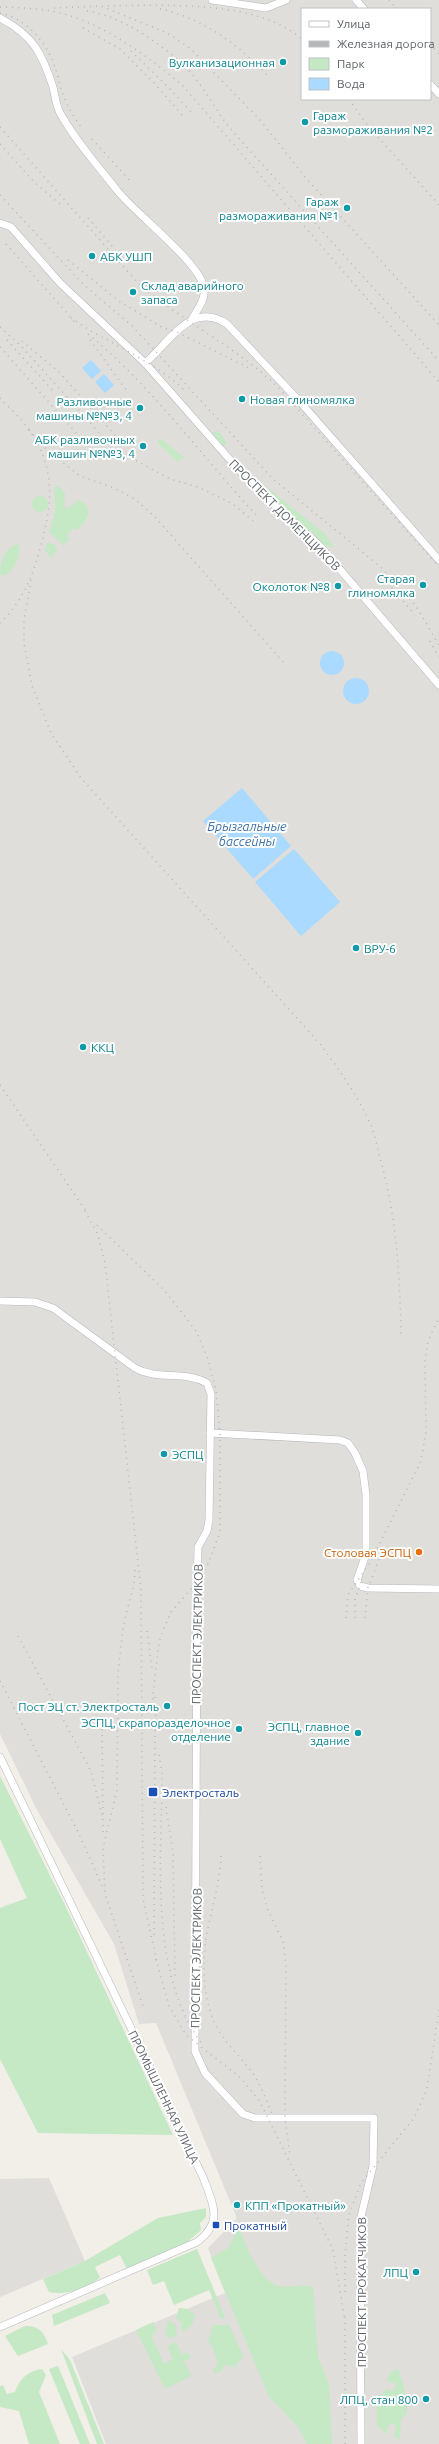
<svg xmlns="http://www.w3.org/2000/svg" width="439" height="2444" font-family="Ubuntu,sans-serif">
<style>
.industrial{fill:#e0deda;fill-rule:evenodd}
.green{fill:#c5e8c5}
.water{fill:#aadaff}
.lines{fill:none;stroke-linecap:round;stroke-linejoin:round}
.minor-casing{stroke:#b5b8bc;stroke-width:8}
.minor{stroke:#fff;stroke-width:7}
.rail{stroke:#b6b7b8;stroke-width:1.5;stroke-dasharray:1 5;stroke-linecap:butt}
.culture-dot{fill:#0f9aa8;stroke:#fff;stroke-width:1.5}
.food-dot{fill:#e8710a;stroke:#fff;stroke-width:1.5}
.transit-dot{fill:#1a4fb4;stroke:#fff;stroke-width:1.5}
.labels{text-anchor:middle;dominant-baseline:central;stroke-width:4;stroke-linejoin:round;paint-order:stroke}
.culture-label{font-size:12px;fill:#0d838f;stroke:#fff;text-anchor:end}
.street-label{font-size:12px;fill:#5f6368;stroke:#fff}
.food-label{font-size:12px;fill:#c56008;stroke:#fff;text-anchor:end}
.transit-label{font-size:12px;fill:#164399;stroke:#fff;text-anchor:start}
.water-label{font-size:13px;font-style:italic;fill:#4174aa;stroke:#fff}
</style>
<rect width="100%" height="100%" fill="#f1efe8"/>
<!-- industrial -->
<g class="industrial">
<path d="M 0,0 L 439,0 L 439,2444 L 106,2444 L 72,2357 L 225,2293 L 208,2248 L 237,2218 L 156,2023 L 139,2024 L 114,1944 L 37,1810 L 0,1734 ZM 302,9 L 430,9 L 430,99 L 302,99 Z"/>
<polygon points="49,2178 85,2261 0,2297 0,2179"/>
</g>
<!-- green -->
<g class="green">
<polygon points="218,430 227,443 224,446 211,434"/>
<polygon points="159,439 161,439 184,457 177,462 157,442"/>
<path d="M 259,481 L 324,533 L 334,546 C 325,551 317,537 311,531 L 305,530 L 286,508 L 281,508 L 257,485 Z"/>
<path d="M 56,486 L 60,487 L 65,494 L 64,507 L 68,508 L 79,500 C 96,508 87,521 77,530 L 72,529 L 67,534 L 69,540 L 63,545 L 49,532 L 55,512 L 54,488 Z"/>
<circle cx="40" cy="504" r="8"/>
<polygon points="47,543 54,544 57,550 51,558 45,550"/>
<path d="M 19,544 C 21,555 15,571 4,576 L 0,574 C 0,562 4,547 19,544 Z"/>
<polygon points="0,1776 64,1903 173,2135 38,2133 0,2059 0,1908 27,1898 0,1839"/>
<path d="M 206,2208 L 206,2217 L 200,2223 L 201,2230 L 185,2244 L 127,2269 L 120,2255 L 95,2267 L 100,2278 C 86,2288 66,2296 49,2292 L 43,2279 L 85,2261 L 158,2218 Z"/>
<path d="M 239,2226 C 244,2243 261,2283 279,2286 C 291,2288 301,2284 313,2287 L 318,2357 L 329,2384 L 332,2444 L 307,2444 L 298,2427 L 269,2397 L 211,2258 L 228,2248 Z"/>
<polygon points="197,2249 225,2317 221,2319 209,2290 174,2305 164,2281 153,2285 147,2270"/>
<polygon points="105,2293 110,2303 54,2326 52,2315"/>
<polygon points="179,2308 188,2309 195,2315 192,2325 184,2332 181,2328 182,2323 176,2318"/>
<polygon points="168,2320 176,2325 177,2336 169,2338 165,2336"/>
<polygon points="153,2322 157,2331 151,2335 164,2364 173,2359 167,2347 176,2342 182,2355 188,2352 191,2358 184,2361 191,2376 165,2389 136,2330"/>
<polygon points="213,2325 229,2325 243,2356 235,2367 225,2365 221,2371 215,2374 213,2371 218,2363 212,2346 208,2342"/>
<path d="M 25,2326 C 39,2326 43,2331 48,2344 L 18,2356 L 5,2336 Z"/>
<polygon points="61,2349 70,2360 104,2444 97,2444"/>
<polygon points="58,2366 90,2444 80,2444 49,2369"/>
<path d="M 42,2369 L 46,2375 L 39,2392 L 60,2444 L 29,2444 L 19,2411 L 0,2407 L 0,2386 L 3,2385 L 7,2394 L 15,2392 C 20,2379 27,2371 42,2369 Z"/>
<path d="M 398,2369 C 404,2384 407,2397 407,2413 L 401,2419 L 400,2440 L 394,2436 L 396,2428 L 393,2423 L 388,2426 L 387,2434 L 377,2426 L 376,2397 L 383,2394 L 386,2389 L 394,2391 L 396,2383 L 387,2382 L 390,2372 Z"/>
</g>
<!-- water -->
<g class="water">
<polygon points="91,360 101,371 92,379 82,368"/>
<polygon points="104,374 114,385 105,393 95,382"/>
<circle cx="332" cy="663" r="12"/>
<circle cx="356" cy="691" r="13"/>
<polygon points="242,788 291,846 253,879 203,821"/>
<polygon points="294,849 340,902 301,936 255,882"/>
</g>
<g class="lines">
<defs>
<g id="minor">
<polyline points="212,0 266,8 286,0"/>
<polyline points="356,0 364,9"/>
<path d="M 0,18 C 33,35 42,53 53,87 C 55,95 56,106 60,113 C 75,140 97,165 116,189 C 133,212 200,262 204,288 C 206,299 197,310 192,319"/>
<polyline points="430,84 439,94"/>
<polyline points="0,223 11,227 60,283 145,363 254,487 319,545 439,685"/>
<path d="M 145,363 C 170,342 191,300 227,324 L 301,403 L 439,560"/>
<path d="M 0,1301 L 35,1302 L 53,1308 L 135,1368 C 159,1381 183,1370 207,1383 L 211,1394 L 209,1520 L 207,1531 L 198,1547 L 197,1593 L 195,2051 L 205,2073 L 243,2114 L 255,2118 L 374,2118 L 373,2166 L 360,2221 L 361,2444"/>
<polyline points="210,1433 340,1440 348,1443 355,1453 363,1471 366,1495 366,1554 357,1580 360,1586 368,1588 439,1589"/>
<path d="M 0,1757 L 203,2177 C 213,2204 224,2222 197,2242 L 0,2327"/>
</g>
</defs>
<!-- minor casing -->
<use href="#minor" class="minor-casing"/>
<!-- minor -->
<use href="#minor" class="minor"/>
<!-- rail -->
<g class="rail">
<polyline points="389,0 397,9"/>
<path d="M 108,6 C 166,5 257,0 302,39"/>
<path d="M 0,7 C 22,8 43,8 64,14 C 107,26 149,57 182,85 L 439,382"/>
<polyline points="54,8 101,6 167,33 190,48 261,121 305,177 439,325"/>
<path d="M 160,9 C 203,18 239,45 268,76"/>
<path d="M 87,11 C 120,16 150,37 176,58 C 201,78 214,111 235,134 C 303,210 371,285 439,361"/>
<path d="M 0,13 C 28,19 48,44 56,70 C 59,79 60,89 64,97 C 68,108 75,118 81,127"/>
<polyline points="83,28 120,49 155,84 182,115"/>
<polyline points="430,44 439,54"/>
<polyline points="131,51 163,82 194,115"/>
<polyline points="349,99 368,126 439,205"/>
<path d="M 0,127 L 138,283 C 182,321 236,347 278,387 L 439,567"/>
<polyline points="92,139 131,182"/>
<polyline points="0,144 33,181 61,205"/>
<polyline points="0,195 83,284 132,326 273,479 382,568 416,606 439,645"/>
<polyline points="88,218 113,247"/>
<polyline points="6,244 75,322"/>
<polyline points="68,260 119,301 163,328 177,332 249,368"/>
<path d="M 71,318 C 105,342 157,362 185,391"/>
<polyline points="0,327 21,346 113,448 170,479 198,487 233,504 253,521"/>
<path d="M 88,334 C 150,384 203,458 258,517"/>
<polyline points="7,340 55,393"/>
<polyline points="90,340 127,391"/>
<polyline points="22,341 59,372 121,442"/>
<polyline points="0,347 77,434"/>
<path d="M 0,398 C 9,408 21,418 29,430 C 57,470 52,505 40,549 C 32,578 22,602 0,623"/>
<polyline points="29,430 49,452 80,476 114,488 135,499 154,516 285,664"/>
<polyline points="384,578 415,615"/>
<path d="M 31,580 L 24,620 L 24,643 L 32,686 L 51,733 L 81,778 L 320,1044 C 339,1069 357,1095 370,1123 C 375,1134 377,1147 380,1158 C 397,1218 400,1277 401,1338"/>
<polyline points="430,641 439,657"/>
<polyline points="0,1085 88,1214"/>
<polyline points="85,1211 98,1235 105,1263 141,1590 143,1898 157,1963"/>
<polyline points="97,1225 165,1291 196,1331 207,1356 216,1390 220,1434 220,1532 209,1562 198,1581 171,1612 164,1628 159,1642 152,1704"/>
<polyline points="135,1570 134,1583 123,1627 118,1674 117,1790 103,1848 105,1894 143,2006"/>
<polyline points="346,1618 348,1595 371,1561 421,1461 426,1432 425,1360 428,1341 439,1317"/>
<polyline points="355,1618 355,1599 363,1577"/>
<polyline points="365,1618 368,1588 381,1554"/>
<polyline points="147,1631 152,1668"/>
<polyline points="18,1636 91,1771 102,1815"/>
<polyline points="0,1681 78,1832 103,1888"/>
<polyline points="155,1697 156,1727"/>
<polyline points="102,1711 103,1834"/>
<path d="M 159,1755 L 162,1773 C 162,1858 148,1974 203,2045"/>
<polyline points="166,1807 173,1853 175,1977"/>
<path d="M 221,1856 C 220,1881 213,1904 208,1928 C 202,1955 202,1993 213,2019 C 222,2042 240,2055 254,2075 C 262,2088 267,2102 273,2116"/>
<polyline points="260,1856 262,1889 268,1910 283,1942 286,1966 285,2118 290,2156"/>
<polyline points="154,1935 155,1723"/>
<polyline points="156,1959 169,2006 186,2035 241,2078 260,2102 333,2250 345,2321"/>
<polyline points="345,2292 345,2254 349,2214 361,2183 414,2118 427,2089 439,2010"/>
<polyline points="345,2444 345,2316"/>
</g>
</g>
<!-- markers -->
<g class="culture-dot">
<circle cx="283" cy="62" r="4"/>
<circle cx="305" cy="122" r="4"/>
<circle cx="347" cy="208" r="4"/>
<circle cx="92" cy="256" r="4"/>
<circle cx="133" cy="292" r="4"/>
<circle cx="242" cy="399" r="4"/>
<circle cx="140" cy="408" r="4"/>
<circle cx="143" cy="446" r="4"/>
<circle cx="423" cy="585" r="4"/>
<circle cx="338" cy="586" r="4"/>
<circle cx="356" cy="948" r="4"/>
<circle cx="83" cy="1047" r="4"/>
<circle cx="164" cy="1454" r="4"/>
<circle cx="167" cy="1706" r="4"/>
<circle cx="239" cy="1729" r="4"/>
<circle cx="358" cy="1733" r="4"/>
<circle cx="237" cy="2205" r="4"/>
<circle cx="416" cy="2272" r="4"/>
<circle cx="426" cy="2399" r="4"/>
</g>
<circle class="food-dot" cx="419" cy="1552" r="4"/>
<g class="transit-dot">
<rect x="148" y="1787" width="10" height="10" rx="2"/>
<rect x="212" y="2221" width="8" height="8" rx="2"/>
</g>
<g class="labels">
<!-- culture labels -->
<g class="culture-label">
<text x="275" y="62">Вулканизационная</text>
<text x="313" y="115" text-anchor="start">Гараж<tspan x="313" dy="14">размораживания №2</tspan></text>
<text x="339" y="201">Гараж<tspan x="339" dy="14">размораживания №1</tspan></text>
<text x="100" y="256" text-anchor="start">АБК УШП</text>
<text x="141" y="285" text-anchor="start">Склад аварийного<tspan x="141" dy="14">запаса</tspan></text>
<text x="250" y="399" text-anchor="start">Новая глиномялка</text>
<text x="132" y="401">Разливочные<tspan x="132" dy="14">машины №№3, 4</tspan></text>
<text x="135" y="439">АБК разливочных<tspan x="135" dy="14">машин №№3, 4</tspan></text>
<text x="415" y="578">Старая<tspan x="415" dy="14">глиномялка</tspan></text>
<text x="330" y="586">Околоток №8</text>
<text x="364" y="948" text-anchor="start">ВРУ-6</text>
<text x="91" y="1047" text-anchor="start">ККЦ</text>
<text x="172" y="1454" text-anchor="start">ЭСПЦ</text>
<text x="159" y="1706">Пост ЭЦ ст. Электросталь</text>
<text x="231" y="1722">ЭСПЦ, скрапоразделочное<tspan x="231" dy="14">отделение</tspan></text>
<text x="350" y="1726">ЭСПЦ, главное<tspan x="350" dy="14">здание</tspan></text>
<text x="245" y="2205" text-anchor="start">КПП «Прокатный»</text>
<text x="408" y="2272">ЛПЦ</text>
<text x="418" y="2399">ЛПЦ, стан 800</text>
</g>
<!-- street labels -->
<g class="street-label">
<text transform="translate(285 515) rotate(45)">ПРОСПЕКТ ДОМЕНЩИКОВ</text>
<text transform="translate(197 1634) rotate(-89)">ПРОСПЕКТ ЭЛЕКТРИКОВ</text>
<text transform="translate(196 1958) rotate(-89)">ПРОСПЕКТ ЭЛЕКТРИКОВ</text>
<text transform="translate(164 2097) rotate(64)">ПРОМЫШЛЕННАЯ УЛИЦА</text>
<text transform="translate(361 2292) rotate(-90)">ПРОСПЕКТ ПРОКАТЧИКОВ</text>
</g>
<!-- food labels -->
<g class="food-label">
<text x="411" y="1552">Столовая ЭСПЦ</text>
</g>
<!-- transit labels -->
<g class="transit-label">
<text x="162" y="1792">Электросталь</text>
<text x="224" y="2225">Прокатный</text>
</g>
<!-- water labels -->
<g class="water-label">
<text x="247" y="826">Брызгальные<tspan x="247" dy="15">бассейны</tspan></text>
</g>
</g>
<!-- legend -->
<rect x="301" y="8" width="130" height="92" fill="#ffffff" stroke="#bfc1c3"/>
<rect x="309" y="21" width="20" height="6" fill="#ffffff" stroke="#bfc1c3"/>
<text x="337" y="28" font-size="12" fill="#5f6368">Улица</text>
<rect x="309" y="41" width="20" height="6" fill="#b6b7b8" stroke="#bfc1c3"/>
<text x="337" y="48" font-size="12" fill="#5f6368">Железная дорога</text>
<rect x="309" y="58" width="20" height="12" fill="#c5e8c5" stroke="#bfc1c3"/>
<text x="337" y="68" font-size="12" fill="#5f6368">Парк</text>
<rect x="309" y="78" width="20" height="12" fill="#aadaff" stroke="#bfc1c3"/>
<text x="337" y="88" font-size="12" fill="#5f6368">Вода</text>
</svg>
